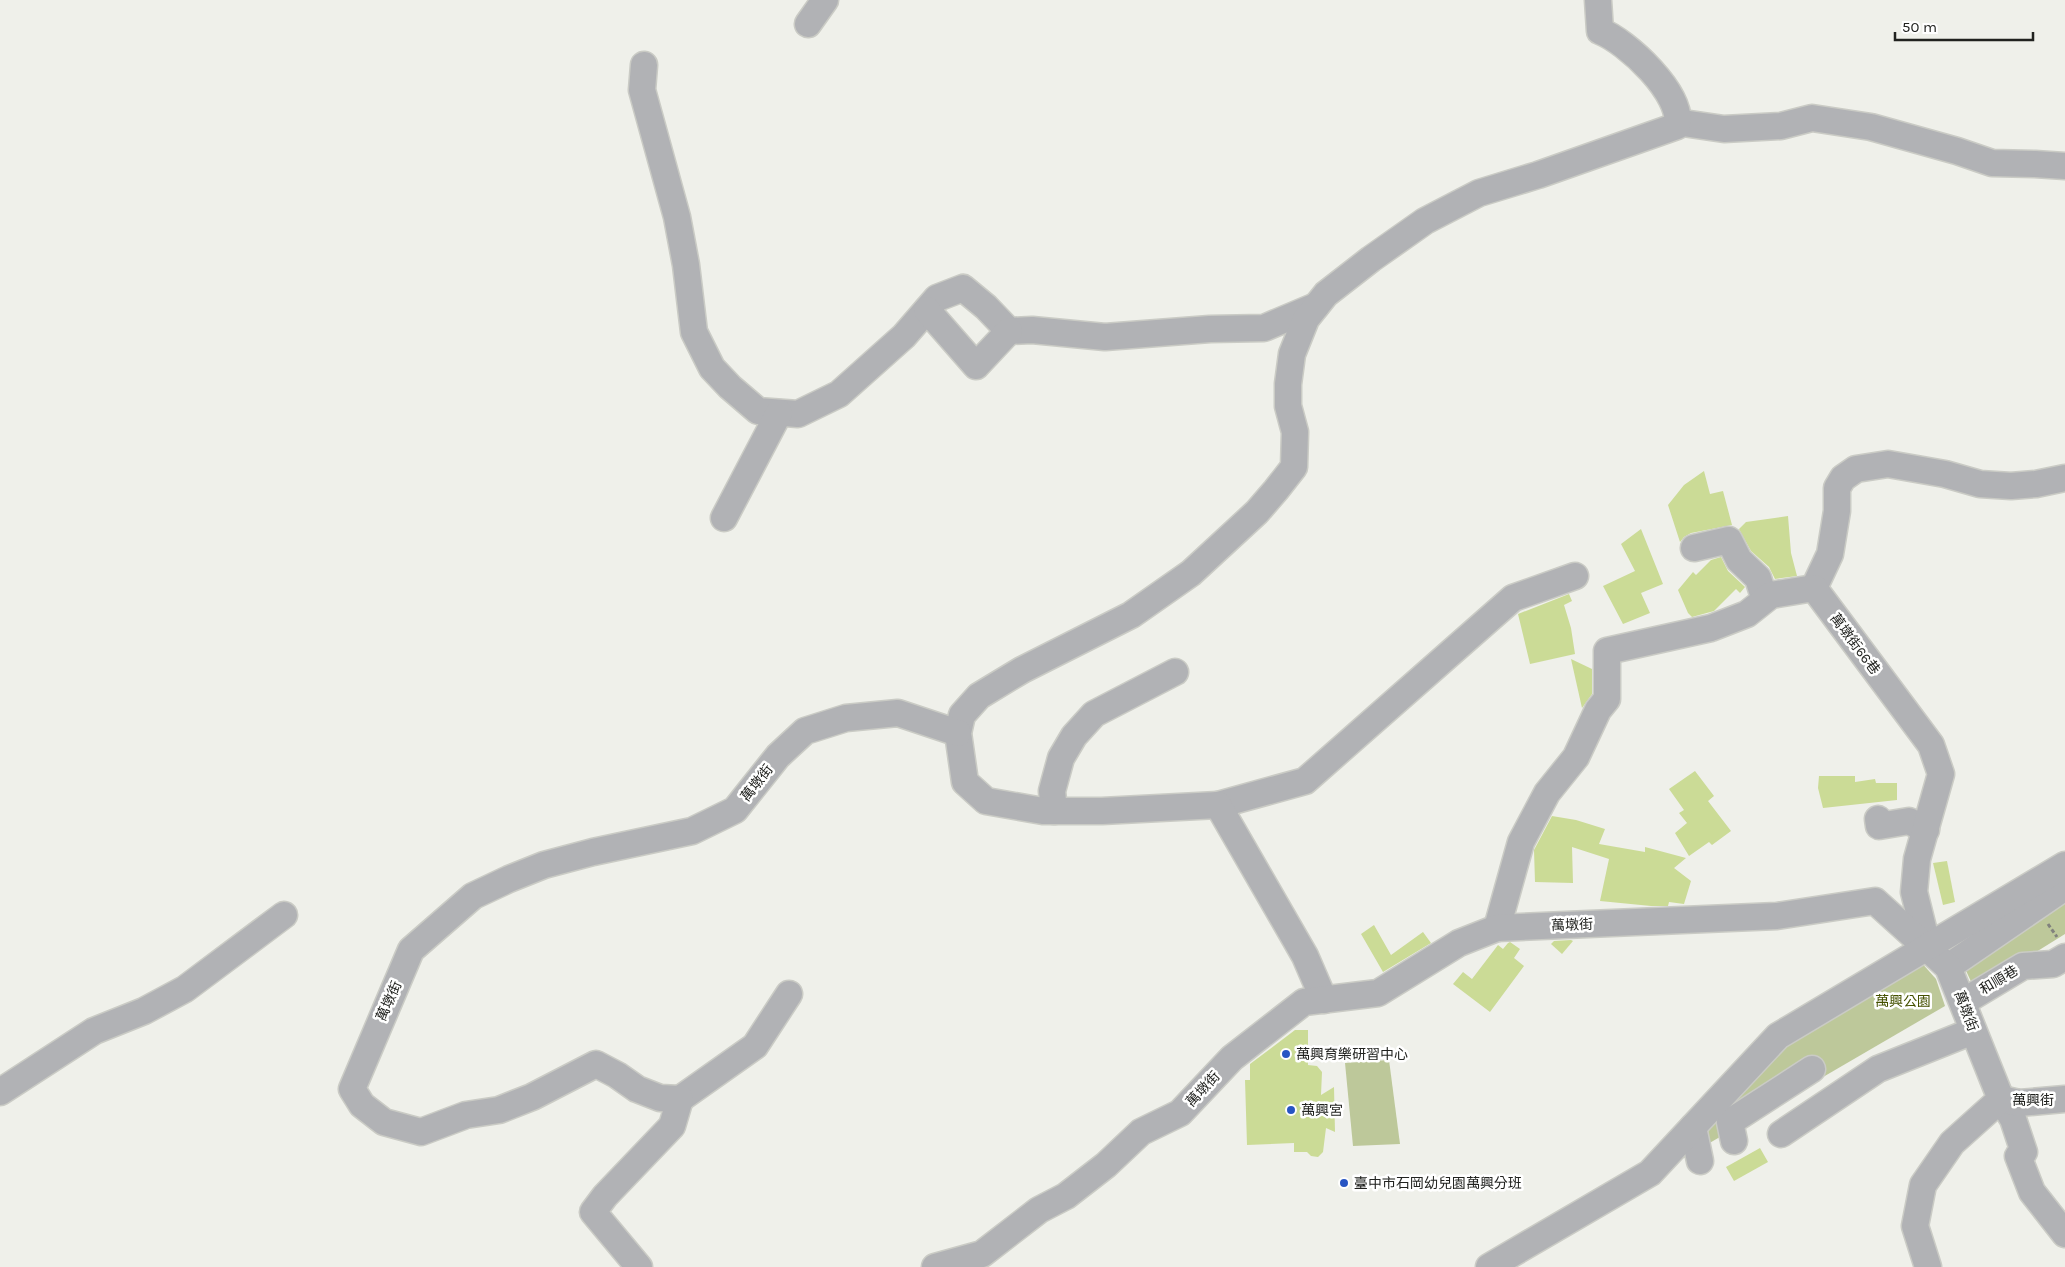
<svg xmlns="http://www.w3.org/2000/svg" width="2065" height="1267" font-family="Karla,'Noto Sans TC',sans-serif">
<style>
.green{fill:#bdc89a}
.building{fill:#cbdb96}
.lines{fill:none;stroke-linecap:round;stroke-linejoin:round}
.minor-casing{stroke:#cacbc5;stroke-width:29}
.path{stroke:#81827d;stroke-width:3;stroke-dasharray:4 2.5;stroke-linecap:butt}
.minor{stroke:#b1b2b5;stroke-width:26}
.poi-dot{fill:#2755c3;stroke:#fff;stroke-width:2}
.labels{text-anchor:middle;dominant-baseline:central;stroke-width:5;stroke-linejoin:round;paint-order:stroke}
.street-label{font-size:14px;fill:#21221f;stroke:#fff}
.park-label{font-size:14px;fill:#455100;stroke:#fff}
.poi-label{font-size:14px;fill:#21221f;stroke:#fff;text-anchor:start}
</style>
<rect width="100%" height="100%" fill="#eff0ea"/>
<!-- green -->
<g class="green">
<polygon points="2065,874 2065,934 1975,990 1954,945"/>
<polygon points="1920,961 1936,979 1945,1006 1670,1166 1781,1043"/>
<polygon points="1389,1060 1400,1144 1353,1146 1345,1063"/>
</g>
<!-- building -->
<g class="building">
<polygon points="1704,471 1710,494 1723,491 1732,525 1691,533 1684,537 1680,542 1668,505 1684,485"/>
<polygon points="1788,516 1791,553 1797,576 1775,579 1769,567 1751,551 1739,529 1746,522"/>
<polygon points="1641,529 1663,584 1641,593 1650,613 1623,624 1603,586 1635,571 1621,544"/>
<polygon points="1721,557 1728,571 1745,587 1740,593 1736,589 1714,611 1692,617 1688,613 1678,590 1693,572 1696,575 1711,560"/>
<polygon points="1569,594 1572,601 1564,605 1571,628 1575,654 1530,664 1518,614"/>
<polygon points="1571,659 1592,669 1592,694 1582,708"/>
<polygon points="1695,771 1714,796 1708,801 1731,831 1712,845 1709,842 1689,856 1675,833 1687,823 1679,813 1684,810 1669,789"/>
<polygon points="1819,776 1855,776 1855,782 1875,779 1876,783 1897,783 1897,800 1823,808 1818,788"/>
<polygon points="1552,816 1576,820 1605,829 1599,844 1645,852 1645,847 1686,858 1674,868 1691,881 1684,904 1669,902 1668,906 1651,906 1600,901 1609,859 1572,847 1573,883 1535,882 1534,850"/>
<polygon points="1947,861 1955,902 1943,905 1933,863"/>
<polygon points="1374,925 1391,955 1423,932 1431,943 1383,972 1361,934"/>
<polygon points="1571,940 1573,941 1562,954 1551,944 1554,941"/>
<polygon points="1510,942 1520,949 1514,958 1524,966 1490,1012 1453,984 1463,972 1472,979 1498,945 1503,949 1508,943"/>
<polygon points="1295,1030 1308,1030 1308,1065 1317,1066 1322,1072 1321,1095 1334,1087 1335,1132 1326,1128 1323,1152 1318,1157 1311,1156 1307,1152 1294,1152 1294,1143 1247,1145 1245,1080 1250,1080 1250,1064"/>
<polygon points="1760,1148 1768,1162 1734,1181 1726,1167"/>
</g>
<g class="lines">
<defs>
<g id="minor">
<polyline points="808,24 825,0"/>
<polyline points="644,65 642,90 677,217 686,265 694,332 712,368 730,387 758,411 798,414 839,394 904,336 937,298 963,288 986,307 1009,331 1032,330 1105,337 1210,329 1264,328 1316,306"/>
<polyline points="1683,123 1724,129 1781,126 1812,118 1871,127 1957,151 1992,163 2035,164 2065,166"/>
<polyline points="927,310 976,366 1009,331"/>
<polyline points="724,518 779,413"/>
<polyline points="1694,548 1729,540 1739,560 1758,578 1762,591 1771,595"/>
<polyline points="1814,588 1830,554 1837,511 1837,488 1843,478 1856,469 1888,464 1945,474 1980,484 2011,486 2036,484 2065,478"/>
<polyline points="1218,805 1305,781 1513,598 1575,576"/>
<polyline points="1054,811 1052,791 1061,758 1074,736 1094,714 1175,672"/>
<polyline points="1878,819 1879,826 1909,821 1926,830"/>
<polyline points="1497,928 1521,842 1547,793 1576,757 1598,710 1607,699 1607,651 1711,628 1747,614 1771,595 1814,588 1931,745 1941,774 1917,859 1914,892 1928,948"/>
<polyline points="1948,967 2065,887"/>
<path d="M 1324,1000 L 1305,956 L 1218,805 L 1102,811 L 1043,811 L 986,801 L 965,782 L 958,733 L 962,715 L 979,696 L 1022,670 L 1131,615 L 1191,573 L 1257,512 L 1276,490 L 1294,467 L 1295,432 L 1288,406 L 1288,384 L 1292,354 L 1306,319 L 1326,294 L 1371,259 L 1425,221 L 1479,193 L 1538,175 L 1677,126 C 1684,94 1626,41 1600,31 L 1598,0"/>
<polyline points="1963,1002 2023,966 2053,964 2065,957"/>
<polyline points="0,1092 94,1031 144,1011 185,989 284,915"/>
<polyline points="680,1099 755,1046 789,994"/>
<polyline points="2001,1099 2013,1119 2024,1152 2018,1156 2032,1192 2065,1234"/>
<polyline points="2001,1099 2019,1103 2065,1099"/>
<polyline points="1693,1127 1700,1161"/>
<polyline points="1781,1134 1878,1069 1973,1031"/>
<polyline points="1734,1141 1730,1122 1812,1069"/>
<polyline points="639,1267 593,1212 605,1196 672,1126 680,1099 660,1098 637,1089 617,1075 596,1064 532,1097 499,1110 466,1115 421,1132 384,1122 362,1105 352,1089 411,950 473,896 509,879 544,865 593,852 692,831 735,810 778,756 805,731 846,718 898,713 958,733"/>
<polyline points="935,1267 982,1254 1039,1210 1066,1196 1106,1165 1141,1132 1180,1113 1232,1058 1304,1002 1378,993 1459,943 1497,928 1777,916 1875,901 1948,967 2001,1099 1952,1143 1923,1185 1915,1226 1928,1267"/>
<polyline points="1489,1267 1650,1173 1778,1036 2065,865"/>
</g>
</defs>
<!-- minor casing -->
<use href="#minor" class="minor-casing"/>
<!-- path -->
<polyline class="path" points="2048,924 2057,937"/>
<!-- minor -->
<use href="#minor" class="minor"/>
</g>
<!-- markers -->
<g class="poi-dot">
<circle cx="1286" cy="1054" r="5"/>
<circle cx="1291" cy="1110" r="5"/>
<circle cx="1344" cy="1183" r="5"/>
</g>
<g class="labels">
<!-- street labels -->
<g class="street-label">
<text transform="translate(1855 644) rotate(53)">萬墩街66巷</text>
<text transform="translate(757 783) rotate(-52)">萬墩街</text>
<text transform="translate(1572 925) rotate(-2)">萬墩街</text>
<text transform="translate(1999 980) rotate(-31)">和順巷</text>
<text transform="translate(389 1001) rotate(-66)">萬墩街</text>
<text transform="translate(1966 1011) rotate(69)">萬墩街</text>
<text transform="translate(1203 1089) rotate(-47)">萬墩街</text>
<text x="2033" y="1100">萬興街</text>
</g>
<!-- park labels -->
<g class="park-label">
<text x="1903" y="1001">萬興公園</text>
</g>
<!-- poi labels -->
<g class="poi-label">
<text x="1296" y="1054">萬興育樂研習中心</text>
<text x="1301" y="1110">萬興宮</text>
<text x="1354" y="1183">臺中市石岡幼兒園萬興分班</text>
</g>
</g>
<!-- scale -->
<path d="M1895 32v8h138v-8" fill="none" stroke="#21221f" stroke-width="2.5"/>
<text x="1902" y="32" font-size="15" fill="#21221f" stroke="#ffffff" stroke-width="4" paint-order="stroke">50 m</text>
</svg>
